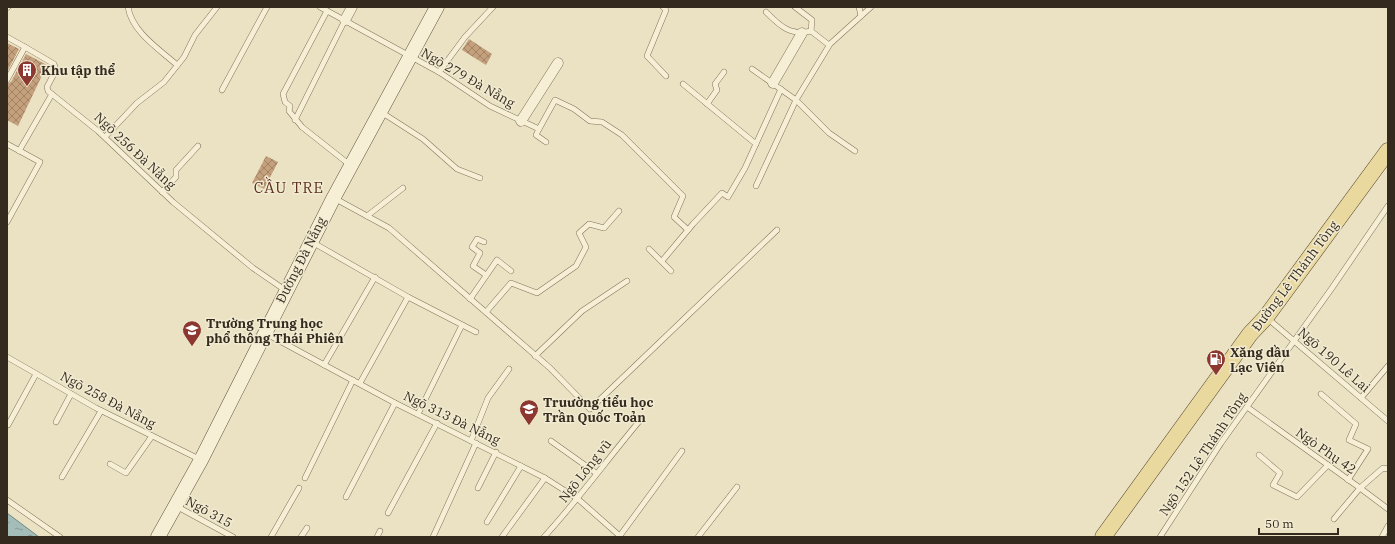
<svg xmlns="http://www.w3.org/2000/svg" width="1395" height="544" font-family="'IBM Plex Serif',serif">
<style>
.water{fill:url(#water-ripples);stroke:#6d8a85}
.building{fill:url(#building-cross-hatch)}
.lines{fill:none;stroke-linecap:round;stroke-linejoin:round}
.lane-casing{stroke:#83745c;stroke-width:6}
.street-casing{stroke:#83745c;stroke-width:11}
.secondary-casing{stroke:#64553f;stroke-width:15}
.primary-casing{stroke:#51422f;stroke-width:17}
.lane{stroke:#f6efd6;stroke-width:5}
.street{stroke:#f6efd6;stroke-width:10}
.secondary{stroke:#f6efd6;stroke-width:14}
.primary{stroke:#ead99e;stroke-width:16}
.labels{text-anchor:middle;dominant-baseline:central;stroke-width:3;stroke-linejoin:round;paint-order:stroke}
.poi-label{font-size:13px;font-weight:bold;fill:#342a1e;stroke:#f2ebd2;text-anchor:start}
.street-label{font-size:13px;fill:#342a1e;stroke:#f2ebd2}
.quarter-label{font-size:15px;letter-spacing:1px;fill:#5d3321;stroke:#f2ebd2}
</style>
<defs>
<pattern id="water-ripples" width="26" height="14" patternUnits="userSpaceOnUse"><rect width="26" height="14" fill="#a5bdb8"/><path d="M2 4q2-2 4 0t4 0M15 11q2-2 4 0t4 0" fill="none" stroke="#879a95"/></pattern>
<pattern id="building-cross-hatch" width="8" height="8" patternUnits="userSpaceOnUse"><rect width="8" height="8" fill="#c5a07c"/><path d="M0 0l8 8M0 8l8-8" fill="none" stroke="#a18365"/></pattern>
</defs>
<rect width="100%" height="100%" fill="#eae2c3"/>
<!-- water -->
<polygon class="water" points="7,513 39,537 7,537"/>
<!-- building -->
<g class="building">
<polygon points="469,39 492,54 486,65 462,50"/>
<polygon points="7,43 19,49 7,72"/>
<polygon points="26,54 47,65 18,126 7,120 7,84 11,82"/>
<polygon points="266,156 278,162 264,189 252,183"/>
</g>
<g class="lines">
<defs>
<g id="lane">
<path d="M 128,7 C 132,32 159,49 177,65"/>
<polyline points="320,7 439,72 490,106 539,129 555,100 574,109 590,121 602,122 622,135 683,196 674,217 688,230"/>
<polyline points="663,7 666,10 647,56 666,76"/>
<polyline points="795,7 812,20 811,31"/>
<polyline points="859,7 861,16"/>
<polyline points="7,8 8,7"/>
<polyline points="327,11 283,94 285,102 290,106 289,111 302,127 350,165"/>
<path d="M 766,12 C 780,26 790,36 811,31"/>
<polyline points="811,31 829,45"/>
<polyline points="7,37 25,47"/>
<polyline points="752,69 796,100 829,133 855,151"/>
<polyline points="439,72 465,37 493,7"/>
<polyline points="7,80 25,47 54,64 56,70 47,87 48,91 98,131 173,202 253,268 285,290"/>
<polyline points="683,84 756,144"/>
<polyline points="222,90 267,7"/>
<polyline points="707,104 717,90 715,84 724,72"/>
<polyline points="381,112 423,139 457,169 480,178"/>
<polyline points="295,120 345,20"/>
<polyline points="539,129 536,135 546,142"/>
<polyline points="105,137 137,103 164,82 184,57 195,35 217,7"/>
<polyline points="7,144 40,162 7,222"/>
<polyline points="19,151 52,94"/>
<polyline points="756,186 796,100 830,44 871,7"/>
<polyline points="162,192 176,177 176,170 198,146"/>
<polyline points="334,198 389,228 550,368 590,409 777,230"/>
<polyline points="367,216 403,188"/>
<polyline points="312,242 408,297 476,332"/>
<polyline points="484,242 477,239 472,247 480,253 473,266 486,275"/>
<polyline points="649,249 671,271"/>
<polyline points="662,261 693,224 722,193 728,197 745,168 781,89"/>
<polyline points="470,299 497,260 511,271"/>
<polyline points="486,312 511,283 537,293 576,266 586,247 579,233 589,224 604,228 619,211"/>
<polyline points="1267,318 1388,421"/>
<polyline points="265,333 395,403 545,478 578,499 621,537"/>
<polyline points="535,356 582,311 627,281"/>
<polyline points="7,357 96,408 201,460"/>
<polyline points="324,365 375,277"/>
<polyline points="360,383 408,297"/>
<polyline points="1321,394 1356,424 1349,440 1368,449 1348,480"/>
<polyline points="1361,398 1388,366"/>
<polyline points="1247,407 1360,488 1334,519"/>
<polyline points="418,414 462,325"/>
<polyline points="56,422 71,394"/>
<polyline points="8,425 36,374"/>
<polyline points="471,441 488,398 509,369"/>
<polyline points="551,441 596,473"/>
<polyline points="1259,455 1280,473 1273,485 1297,497 1328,465"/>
<polyline points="110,464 126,473 152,436"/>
<polyline points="1388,469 1383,468 1360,488 1388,509"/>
<polyline points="62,477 101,411"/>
<polyline points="305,478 353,380"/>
<polyline points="478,488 496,452"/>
<polyline points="346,497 395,403"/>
<polyline points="7,500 60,537"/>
<polyline points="176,506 233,537"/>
<polyline points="388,513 437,423"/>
<polyline points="487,522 521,466"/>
<polyline points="271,537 299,488"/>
<polyline points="301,537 307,528"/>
<polyline points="377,537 380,531"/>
<polyline points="433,537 476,443"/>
<polyline points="502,537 545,478"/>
<path d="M 544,537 C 579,499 609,457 642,418"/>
<polyline points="619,537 682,451"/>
<polyline points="698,537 737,487"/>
<polyline points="1160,537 1221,443 1332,288 1388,206"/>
<polyline points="1382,537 1388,526"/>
</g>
<g id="street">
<polyline points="345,20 352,7"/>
<polyline points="773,83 802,33"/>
<polyline points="521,121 558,63"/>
</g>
<polyline id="secondary" points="158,537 201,460 334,197 437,7"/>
<polyline id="primary" points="1103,537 1250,334 1266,317 1388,151"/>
</defs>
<!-- lane casing -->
<use href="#lane" class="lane-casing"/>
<!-- street casing -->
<use href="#street" class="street-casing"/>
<!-- secondary casing -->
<use href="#secondary" class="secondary-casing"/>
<!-- primary casing -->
<use href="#primary" class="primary-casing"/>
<!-- lane -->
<use href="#lane" class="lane"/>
<!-- street -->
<use href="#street" class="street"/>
<!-- secondary -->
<use href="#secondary" class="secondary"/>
<!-- primary -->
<use href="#primary" class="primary"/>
</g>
<!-- icons -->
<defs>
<symbol id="building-pin" viewBox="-11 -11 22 30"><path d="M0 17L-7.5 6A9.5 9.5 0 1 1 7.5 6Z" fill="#8c3831" stroke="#f2ebd2"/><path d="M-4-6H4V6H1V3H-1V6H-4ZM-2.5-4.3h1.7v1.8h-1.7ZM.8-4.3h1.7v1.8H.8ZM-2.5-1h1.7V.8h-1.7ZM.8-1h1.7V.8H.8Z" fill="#fff"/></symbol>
<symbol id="school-pin" viewBox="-11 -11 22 30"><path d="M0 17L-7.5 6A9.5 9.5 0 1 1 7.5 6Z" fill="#8c3831" stroke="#f2ebd2"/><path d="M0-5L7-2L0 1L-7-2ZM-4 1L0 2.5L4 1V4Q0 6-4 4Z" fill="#fff"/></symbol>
<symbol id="fuel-pin" viewBox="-11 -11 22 30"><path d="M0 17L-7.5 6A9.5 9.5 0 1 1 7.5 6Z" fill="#8c3831" stroke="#f2ebd2"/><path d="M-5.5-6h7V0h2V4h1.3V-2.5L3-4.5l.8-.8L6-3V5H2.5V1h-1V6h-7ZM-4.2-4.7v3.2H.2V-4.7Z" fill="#fff"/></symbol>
</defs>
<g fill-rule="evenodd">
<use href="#building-pin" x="16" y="59" width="22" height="30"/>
<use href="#school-pin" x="181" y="319" width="22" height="30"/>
<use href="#fuel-pin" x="1205" y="348" width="22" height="30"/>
<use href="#school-pin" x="518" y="398" width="22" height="30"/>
</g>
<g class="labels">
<!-- poi labels -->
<g class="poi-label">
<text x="41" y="70">Khu tập thể</text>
<text x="206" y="323">Trường Trung học<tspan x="206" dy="15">phổ thông Thái Phiên</tspan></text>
<text x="1230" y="352">Xăng dầu<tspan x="1230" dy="15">Lạc Viên</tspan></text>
<text x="543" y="402">Truường tiểu học<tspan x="543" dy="15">Trần Quốc Toản</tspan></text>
</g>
<!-- street labels -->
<g class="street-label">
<text transform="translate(468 78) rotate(30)">Ngõ 279 Đà Nẵng</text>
<text transform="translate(135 151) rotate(43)">Ngõ 256 Đà Nẵng</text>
<text transform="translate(301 260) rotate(-63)">Đường Đà Nẵng</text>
<text transform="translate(1295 276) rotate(-53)">Đường Lê Thánh Tông</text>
<text transform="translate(1334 360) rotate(41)">Ngõ 190 Lê Lai</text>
<text transform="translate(108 400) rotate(28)">Ngõ 258 Đà Nẵng</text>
<text transform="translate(452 418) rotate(26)">Ngõ 313 Đà Nẵng</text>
<text transform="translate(1326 451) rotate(35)">Ngò Phụ 42</text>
<text transform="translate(1203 454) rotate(-56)">Ngõ 152 Lê Thánh Tông</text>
<text transform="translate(585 471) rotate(-52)">Ngõ Lông vũ</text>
<text transform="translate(209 512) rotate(28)">Ngõ 315</text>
</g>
<!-- quarter labels -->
<g class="quarter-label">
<text x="289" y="187">CẦU TRE</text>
</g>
</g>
<!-- border -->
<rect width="1395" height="544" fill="none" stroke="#342a1e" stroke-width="16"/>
<!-- scale -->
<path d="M1259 528v6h79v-6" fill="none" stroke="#342a1e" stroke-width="2"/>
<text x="1265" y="528" font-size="12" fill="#342a1e" stroke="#f2ebd2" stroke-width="3" paint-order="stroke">50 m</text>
</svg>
